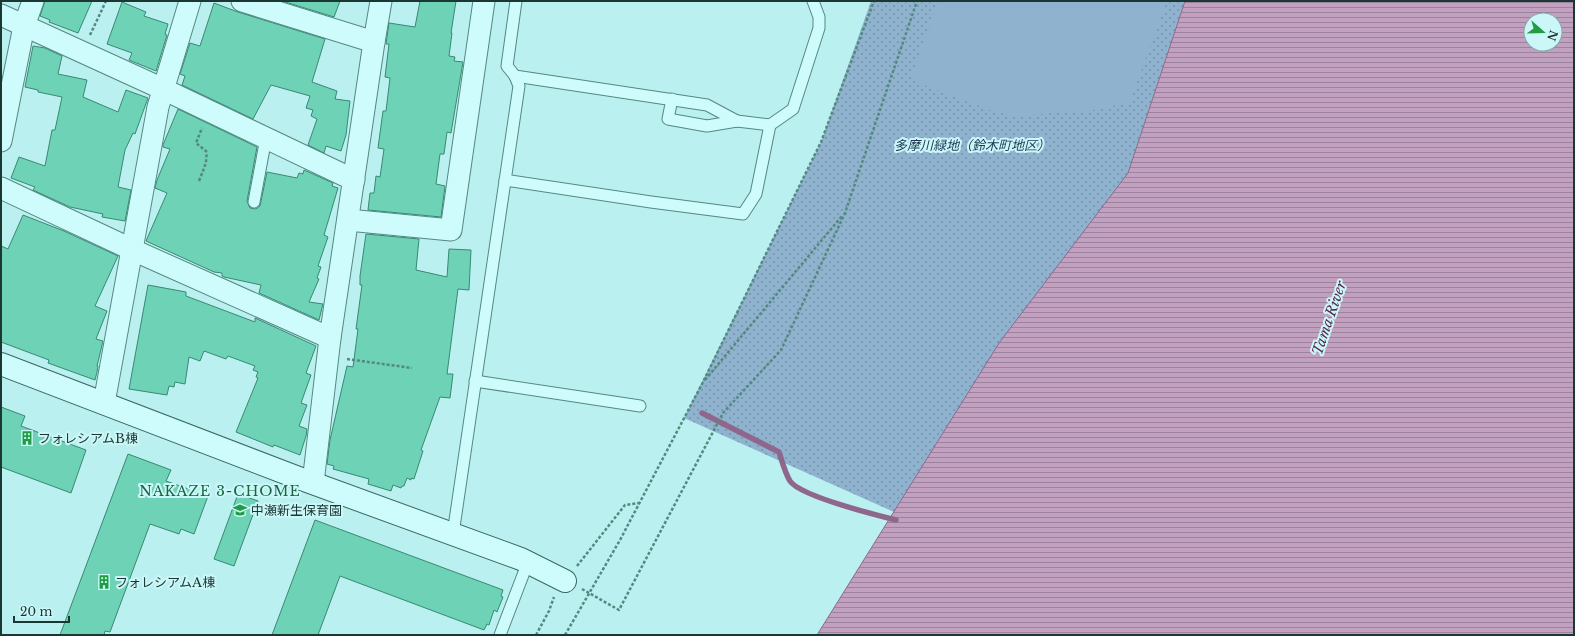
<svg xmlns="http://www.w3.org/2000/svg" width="1575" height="636" font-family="'Libre Baskerville','Noto Sans JP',serif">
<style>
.grass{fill:url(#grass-dots)}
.pitch{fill:#8fb3cf}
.water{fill:url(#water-rules);stroke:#8f678c;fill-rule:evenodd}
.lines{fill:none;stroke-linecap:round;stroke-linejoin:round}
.stream{stroke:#8f678c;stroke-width:5.5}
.building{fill:#6ed2b6;stroke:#388971}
.lane-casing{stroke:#548980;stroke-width:13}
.street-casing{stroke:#548980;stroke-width:23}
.secondary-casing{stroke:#376a61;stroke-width:24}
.path{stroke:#548980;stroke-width:2.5;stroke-dasharray:3 2;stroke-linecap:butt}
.lane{stroke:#cefbfb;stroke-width:11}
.street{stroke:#cefbfb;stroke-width:21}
.secondary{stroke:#cefbfb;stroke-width:22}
.labels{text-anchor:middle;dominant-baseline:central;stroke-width:4;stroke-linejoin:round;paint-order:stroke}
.park-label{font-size:13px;font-style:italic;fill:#1f3654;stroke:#cbf7f8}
.poi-label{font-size:13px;fill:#1a3731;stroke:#cbf7f8;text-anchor:start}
.water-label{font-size:14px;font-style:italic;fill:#58284c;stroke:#cbf7f8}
.neighbourhood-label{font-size:14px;letter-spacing:1px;fill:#176640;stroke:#cbf7f8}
</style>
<defs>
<pattern id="grass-dots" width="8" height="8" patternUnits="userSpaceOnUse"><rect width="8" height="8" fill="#8fb3cf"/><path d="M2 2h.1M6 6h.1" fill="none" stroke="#7492a9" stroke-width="1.8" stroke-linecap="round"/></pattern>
<pattern id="water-rules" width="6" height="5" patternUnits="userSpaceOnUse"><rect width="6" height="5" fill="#c1a0c0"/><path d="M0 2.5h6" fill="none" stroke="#9c839d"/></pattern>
</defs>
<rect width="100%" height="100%" fill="#bbf0f1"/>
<!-- grass -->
<polygon class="grass" points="871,1 1185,1 1128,173 950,422 894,512 684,418 821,142"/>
<!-- pitch -->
<polygon class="pitch" points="938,1 1167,1 1130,102 1094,110 1015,116 995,112 911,80"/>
<!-- water -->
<path class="water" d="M 1185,1 L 1574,1 L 1574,635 L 817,635 L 999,343 L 1128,173 ZM 1531,20 L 1555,20 L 1555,44 L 1531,44 Z"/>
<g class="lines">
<!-- stream -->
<path class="stream" d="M 702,413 L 779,452 C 782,461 785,473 790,481 C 800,496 876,515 896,520"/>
</g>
<!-- building -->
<g class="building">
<polygon points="45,1 92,1 78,33 49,22 50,20 40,16"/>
<polygon points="282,1 340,1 334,17"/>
<polygon points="420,1 456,1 451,33 452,33 449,56 455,57 454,61 463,62 451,133 447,132 444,154 440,154 436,184 445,186 441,217 368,210 370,193 374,193 376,176 380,177 384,149 378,148 383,111 386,111 390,78 385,77 389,44 386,44 389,23 415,27"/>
<polygon points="122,2 146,12 144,16 168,24 165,34 167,35 156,71 129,60 132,53 107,44"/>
<polygon points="214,3 238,12 325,39 312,82 337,91 335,99 350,101 346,135 341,151 326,146 324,153 308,145 317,119 311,116 313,110 306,108 310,96 271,85 253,119 182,85 185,76 180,74 190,43 200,46"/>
<polygon points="33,46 45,48 62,56 58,74 87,80 83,97 118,112 126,90 148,98 135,134 133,133 125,150 118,187 131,190 125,221 102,217 103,214 70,207 33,190 35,187 11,178 19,157 45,166 52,130 55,130 62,97 38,92 38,90 25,87"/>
<polygon points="178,109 257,147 247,201 250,208 256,209 260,206 267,172 297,178 299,173 303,174 304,170 333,183 332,186 338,188 324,235 328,237 318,266 321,267 317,278 319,279 309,302 323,304 319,320 259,293 261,285 224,277 222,276 222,273 214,272 146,241 167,193 155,188 157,180 170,149 163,147 163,145"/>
<polygon points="23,215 64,231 118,256 95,306 107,311 96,339 103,341 97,366 98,366 97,372 95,380 48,363 49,360 1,342 1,246 8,249"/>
<polygon points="366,234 419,239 416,270 447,277 449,249 471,250 469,290 458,289 447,374 453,374 450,398 440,397 421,450 423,451 414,479 411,478 411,480 407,478 404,486 402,486 401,488 393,485 391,491 368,484 369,479 333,469 334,466 327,464 330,440 347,366 353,367 358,329 356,329 362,285 360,285 360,276"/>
<polygon points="148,285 186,292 186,296 255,322 255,318 316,346 306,373 311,375 301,403 307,405 299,426 307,429 306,436 300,455 274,445 273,447 236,432 258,378 256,377 258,372 253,370 255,366 228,356 226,359 204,351 200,361 189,357 185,384 175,382 174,387 169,386 167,395 129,389"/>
<polygon points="1,407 25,416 21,426 86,450 71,493 1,467"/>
<polygon points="128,454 171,470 166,481 208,496 194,534 181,529 179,534 150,524 110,632 105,631 104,635 60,635"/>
<polygon points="238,494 258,501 234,566 214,559"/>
<polygon points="315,520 503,590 501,596 503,597 497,612 494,610 489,625 487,624 484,630 340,576 318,635 272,635"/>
</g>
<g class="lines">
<defs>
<g id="lane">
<polyline points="516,1 507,66 515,76 707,105 737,121"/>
<polyline points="672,99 668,119 707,126 737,121 770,125 793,109 819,28 819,17 813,1"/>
<polyline points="505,180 651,202 743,214 756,194 770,125"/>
<polyline points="254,202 266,138"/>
<polyline points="475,381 640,406"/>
<polyline points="453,534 519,86 515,76"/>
<polyline points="500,635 528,562"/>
</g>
<g id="street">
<polyline points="242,1 374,42"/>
<polyline points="1,15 163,89 354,180"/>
<polyline points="1,141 24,26 33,1"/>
<polyline points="1,188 133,250 330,338"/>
<polyline points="348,220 451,230 484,1"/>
<polyline points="104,403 158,107 190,1"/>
<polyline points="313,483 330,338 374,42 381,1"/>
</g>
<polyline id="secondary" points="1,364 296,477 521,559 565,581"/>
</defs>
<!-- lane casing -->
<use href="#lane" class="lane-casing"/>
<!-- street casing -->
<use href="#street" class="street-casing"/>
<!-- secondary casing -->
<use href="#secondary" class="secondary-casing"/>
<!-- path -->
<g class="path">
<polyline points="90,35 106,1"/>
<path d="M 199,181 C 203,170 208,162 206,151 L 196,143 L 202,128"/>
<polyline points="347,359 412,368"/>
<polyline points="705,380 842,216"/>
<polyline points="577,566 625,505 639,503"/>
<polyline points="582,589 619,610 723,413 781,350 845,213 917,1"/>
<polyline points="536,635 549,611 554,597"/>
<polyline points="565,635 620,540 702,384 821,142 874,1"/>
</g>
<!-- lane -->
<use href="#lane" class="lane"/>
<!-- street -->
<use href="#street" class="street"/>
<!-- secondary -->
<use href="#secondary" class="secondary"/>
</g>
<!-- icons -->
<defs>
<symbol id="building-bare" viewBox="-9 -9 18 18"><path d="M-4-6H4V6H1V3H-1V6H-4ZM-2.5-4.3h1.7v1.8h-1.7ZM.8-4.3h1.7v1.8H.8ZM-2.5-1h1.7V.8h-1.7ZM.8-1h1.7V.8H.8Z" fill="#209c45" stroke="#cbf7f8" stroke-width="2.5" paint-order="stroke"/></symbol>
<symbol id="school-bare" viewBox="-9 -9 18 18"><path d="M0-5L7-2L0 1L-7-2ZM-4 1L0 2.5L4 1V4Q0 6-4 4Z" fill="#209c45" stroke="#cbf7f8" stroke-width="2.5" paint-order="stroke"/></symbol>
</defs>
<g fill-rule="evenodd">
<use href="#building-bare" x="17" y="428" width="20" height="20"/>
<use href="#school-bare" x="230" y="500" width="20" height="20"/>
<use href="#building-bare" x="94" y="572" width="20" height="20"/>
</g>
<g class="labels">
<!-- park labels -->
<g class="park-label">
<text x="972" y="145">多摩川緑地（鈴木町地区）</text>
</g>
<!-- poi labels -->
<g class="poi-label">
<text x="38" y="438">フォレシアムB棟</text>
<text x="251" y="510">中瀬新生保育園</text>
<text x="115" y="582">フォレシアムA棟</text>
</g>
<!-- water labels -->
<g class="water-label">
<text transform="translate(1329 318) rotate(-71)">Tama River</text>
</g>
<!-- neighbourhood labels -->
<g class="neighbourhood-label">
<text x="220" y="491">NAKAZE 3-CHOME</text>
</g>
</g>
<!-- border -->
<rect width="1575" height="636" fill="none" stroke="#1a3731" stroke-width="4"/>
<!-- north arrow -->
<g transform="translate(1543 32) rotate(110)"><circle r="19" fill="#cbf7f8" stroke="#84aaa8"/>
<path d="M0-3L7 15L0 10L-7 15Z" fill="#209c45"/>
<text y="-6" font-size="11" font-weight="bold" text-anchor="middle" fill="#1a3731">N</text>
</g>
<!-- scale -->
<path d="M14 616v6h55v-6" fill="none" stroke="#1a3731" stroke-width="2"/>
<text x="20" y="616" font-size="12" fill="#1a3731" stroke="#cbf7f8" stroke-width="3" paint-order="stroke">20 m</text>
</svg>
